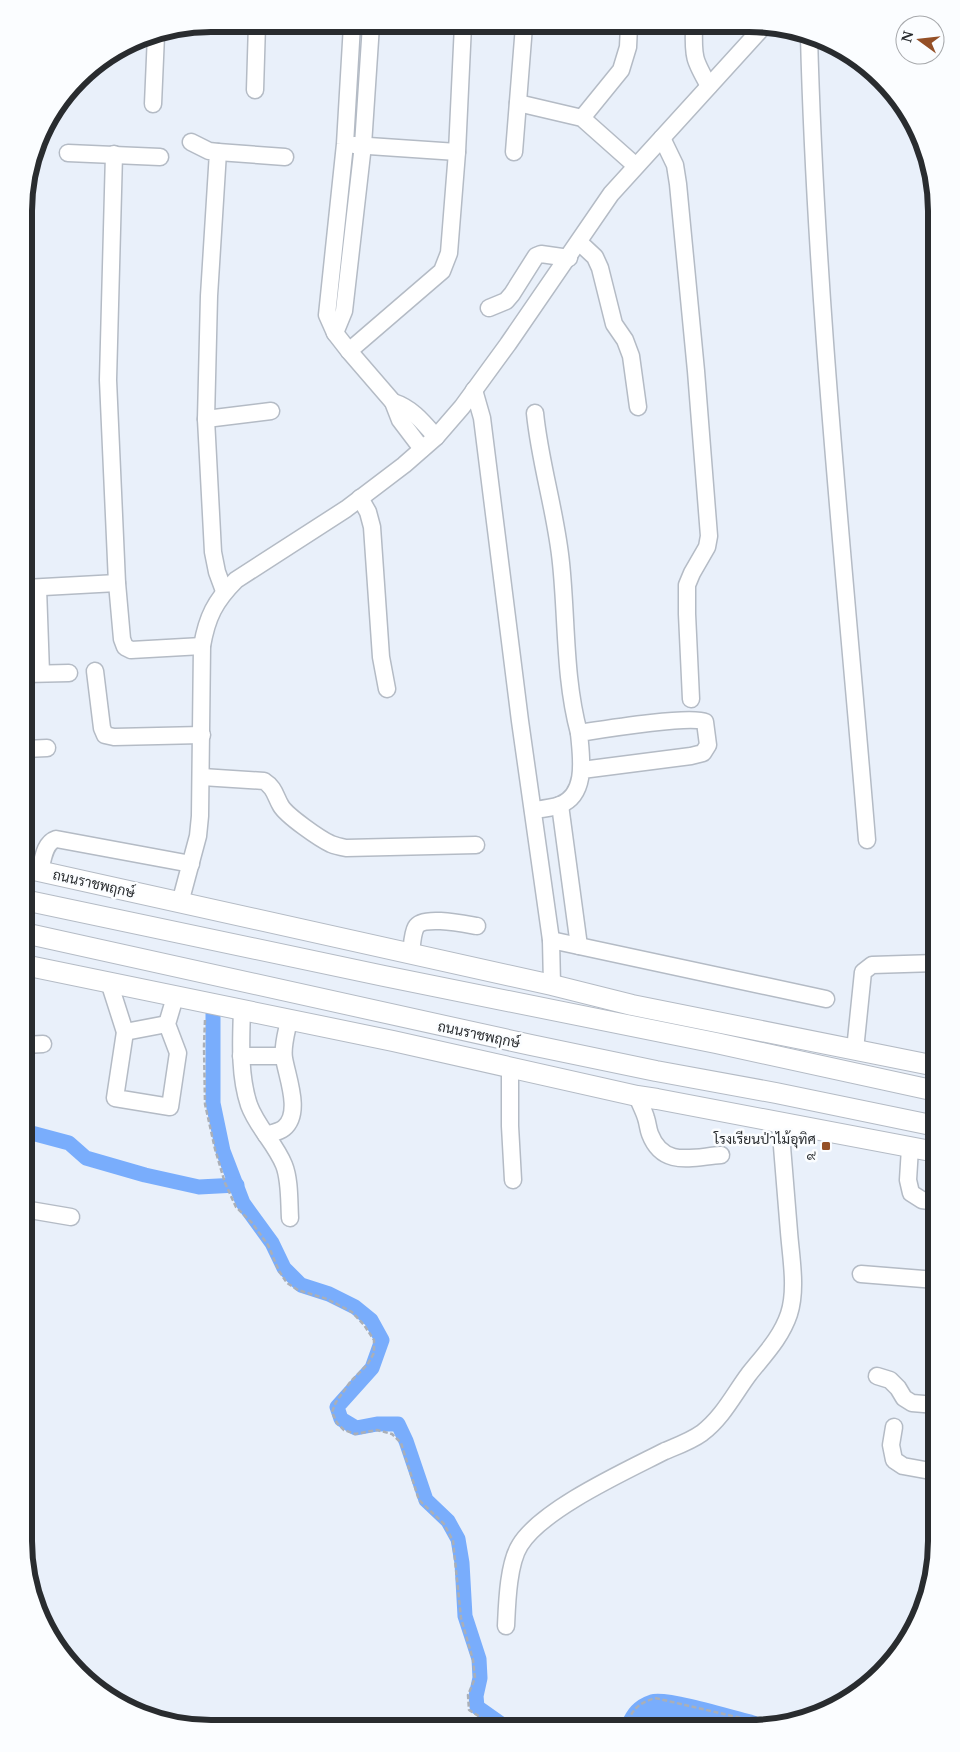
<svg xmlns="http://www.w3.org/2000/svg" width="960" height="1752" font-family="'Noto Serif',Sarabun,serif">
<style>
.lines{fill:none;stroke-linecap:round;stroke-linejoin:round}
.canal{stroke:#79adfc;stroke-width:15}
.river{stroke:#79adfc;stroke-width:26}
.minor-casing{stroke:#b4bbc5;stroke-width:19}
.major-casing{stroke:#b4bbc5;stroke-width:22}
.path{stroke:#aaafb7;stroke-width:2.5;stroke-dasharray:5 2.5;stroke-linecap:butt}
.minor{stroke:#fff;stroke-width:16}
.major{stroke:#fff;stroke-width:20}
.poi-dot{fill:#944f26;stroke:#fbfdff;stroke-width:2}
.labels{text-anchor:middle;dominant-baseline:central;stroke-width:5;stroke-linejoin:round;paint-order:stroke}
.street-label{font-size:14px;fill:#292c2f;stroke:#fbfdff}
.poi-label{font-size:14px;fill:#292c2f;stroke:#fbfdff;text-anchor:end}
.rim{fill:none;stroke:#292c2f;stroke-width:6}
</style>
<rect width="100%" height="100%" fill="#e9f0fa"/>
<g class="lines">
<!-- canal -->
<g class="canal">
<polyline points="213,1014 213,1103 223,1151 243,1203 272,1243 284,1268 301,1285 329,1294 355,1307 371,1320 382,1340 372,1368 337,1407 341,1419 356,1428 377,1424 398,1424 406,1441 426,1500 448,1521 458,1539 462,1563 465,1616 479,1659 480,1678 476,1696 477,1707 507,1728"/>
<polyline points="24,1131 69,1143 86,1158 145,1175 199,1187 237,1185"/>
</g>
<!-- river -->
<path class="river" d="M 633,1728 C 638,1717 642,1711 654,1707 C 665,1703 735,1724 751,1728"/>
<defs>
<g id="minor">
<polyline points="352,25 345,144 327,315 335,333 349,351 393,402 400,420 422,449"/>
<path d="M 694,27 C 693,57 694,60 709,86"/>
<path d="M 809,36 C 816,304 845,572 867,840"/>
<polyline points="255,90 257,24"/>
<polyline points="518,103 582,118 636,166"/>
<polyline points="153,104 156,35"/>
<polyline points="582,118 621,70 628,47 629,26"/>
<polyline points="43,131 44,128"/>
<polyline points="662,138 675,165 678,184 696,371 709,536 707,547 692,573 687,585 687,614 691,699"/>
<polyline points="191,142 209,151 218,152 209,296 206,419 213,552 217,572 224,591"/>
<polyline points="354,145 457,152"/>
<polyline points="218,152 285,157"/>
<polyline points="514,152 524,26"/>
<polyline points="68,153 160,157"/>
<polyline points="114,154 108,380 117,583 122,639 125,647 131,650 202,646"/>
<polyline points="579,242 595,257 600,268 614,324 625,340 631,356 638,407"/>
<polyline points="489,308 506,301 512,294 536,256 541,254 569,258"/>
<polyline points="335,333 344,311 363,145 371,25"/>
<polyline points="349,351 442,271 449,253 457,152 463,25"/>
<polyline points="474,390 482,418 520,721 551,940 552,985"/>
<path d="M 393,402 C 412,408 423,422 436,437"/>
<path d="M 535,413 C 540,464 556,512 561,563 C 567,620 564,677 579,733"/>
<polyline points="206,419 271,411"/>
<polyline points="360,498 368,512 372,527 381,657 387,689"/>
<polyline points="25,588 117,583"/>
<polyline points="38,588 41,673"/>
<polyline points="95,671 102,728 105,735 114,737 202,735"/>
<polyline points="25,674 69,673"/>
<polyline points="25,749 47,748"/>
<path d="M 202,777 L 264,781 C 275,788 275,796 281,806 C 287,816 320,839 331,844 C 336,846 341,847 346,848 L 476,845"/>
<polyline points="560,805 579,946"/>
<path d="M 533,810 C 542,809 552,808 560,805 C 588,794 581,756 579,733 C 599,730 691,715 705,722 L 708,745 L 703,753 L 691,756 L 582,770"/>
<path d="M 40,871 C 43,860 44,843 56,839 L 191,864"/>
<path d="M 180,903 L 198,836 L 200,816 L 202,646 C 207,617 215,601 236,580 L 346,509 L 404,465 L 436,437 L 462,407 L 508,344 L 611,194 L 763,27"/>
<polyline points="551,940 826,999"/>
<path d="M 411,954 C 412,947 412,934 416,927 C 422,915 465,924 477,926"/>
<polyline points="109,982 125,1032 115,1098 170,1107 178,1053 167,1024 175,997"/>
<path d="M 242,1009 C 241,1041 239,1075 249,1105 C 257,1127 275,1143 284,1165 C 290,1180 289,1201 290,1218"/>
<polyline points="125,1032 167,1024"/>
<polyline points="24,1045 43,1044"/>
<polyline points="855,1050 863,972 872,965 936,963"/>
<polyline points="241,1056 283,1056"/>
<polyline points="510,1069 510,1126 513,1180"/>
<path d="M 637,1096 C 640,1104 644,1111 646,1118 C 648,1124 648,1129 650,1134 C 663,1168 692,1157 721,1155"/>
<path d="M 266,1135 C 272,1133 279,1132 284,1128 C 302,1113 287,1077 284,1058 C 282,1046 287,1031 289,1020"/>
<polyline points="910,1148 908,1180 911,1193 922,1200 936,1202"/>
<polyline points="24,1209 71,1217"/>
<polyline points="861,1274 936,1280"/>
<polyline points="877,1376 890,1380 898,1388 904,1398 912,1403 936,1405"/>
<polyline points="894,1427 891,1445 894,1460 903,1466 936,1472"/>
<path d="M 506,1626 C 507,1604 508,1564 520,1545 C 542,1509 626,1471 665,1451 C 677,1446 691,1441 702,1433 C 723,1417 734,1394 749,1374 C 764,1355 781,1338 789,1314 C 797,1289 791,1258 789,1232 C 786,1195 783,1159 780,1122"/>
</g>
<g id="major">
<polyline points="25,868 552,985 632,1005 936,1066"/>
<polyline points="24,900 384,976 716,1043 936,1091"/>
<polyline points="24,933 531,1045 656,1071 776,1093 936,1126"/>
<polyline points="24,965 393,1041 637,1096 657,1099 936,1152"/>
</g>
</defs>
<!-- minor casing -->
<use href="#minor" class="minor-casing"/>
<!-- major casing -->
<use href="#major" class="major-casing"/>
<!-- path -->
<g class="path">
<polyline points="205,1020 204,1046 205,1104 215,1149 225,1183 236,1207 252,1223 268,1245 279,1271 287,1283 298,1290 327,1299 352,1312 364,1325 374,1340 374,1353 367,1365 351,1381 336,1402 332,1412 337,1423 344,1430 355,1434 377,1430 392,1434 401,1443 419,1500 444,1524 453,1541 461,1618 473,1660 475,1678 468,1695 469,1710 498,1728"/>
<path d="M 624,1728 C 633,1710 636,1704 655,1698 L 741,1718 L 762,1726"/>
</g>
<!-- minor -->
<use href="#minor" class="minor"/>
<!-- major -->
<use href="#major" class="major"/>
</g>
<!-- markers -->
<rect class="poi-dot" x="821" y="1141" width="10" height="10" rx="2.5"/>
<g class="labels">
<!-- street labels -->
<g class="street-label">
<text transform="translate(94 883) rotate(13)">ถนนราชพฤกษ์</text>
<text transform="translate(479 1034) rotate(12)">ถนนราชพฤกษ์</text>
</g>
<!-- poi labels -->
<g class="poi-label">
<text x="816" y="1138">โรงเรียนป่าไม้อุทิศ<tspan x="816" dy="16">๙</tspan></text>
</g>
</g>
<!-- crop -->
<path d="M0 0H960V1752H0ZM211 32H749A179 179 0 0 1 928 211V1541A179 179 0 0 1 749 1720H211A179 179 0 0 1 32 1541V211A179 179 0 0 1 211 32Z" fill="#fbfdff" fill-rule="evenodd"/>
<path class="rim" d="M211 32H749A179 179 0 0 1 928 211V1541A179 179 0 0 1 749 1720H211A179 179 0 0 1 32 1541V211A179 179 0 0 1 211 32Z"/>
<!-- north arrow -->
<g transform="translate(920 40) rotate(285)"><circle r="24" fill="#fbfdff" stroke="#a7a9ac"/>
<path d="M0-4L9 19L0 12L-9 19Z" fill="#944f26"/>
<text y="-8" font-size="14" font-weight="bold" text-anchor="middle" fill="#292c2f">N</text>
</g>
</svg>
